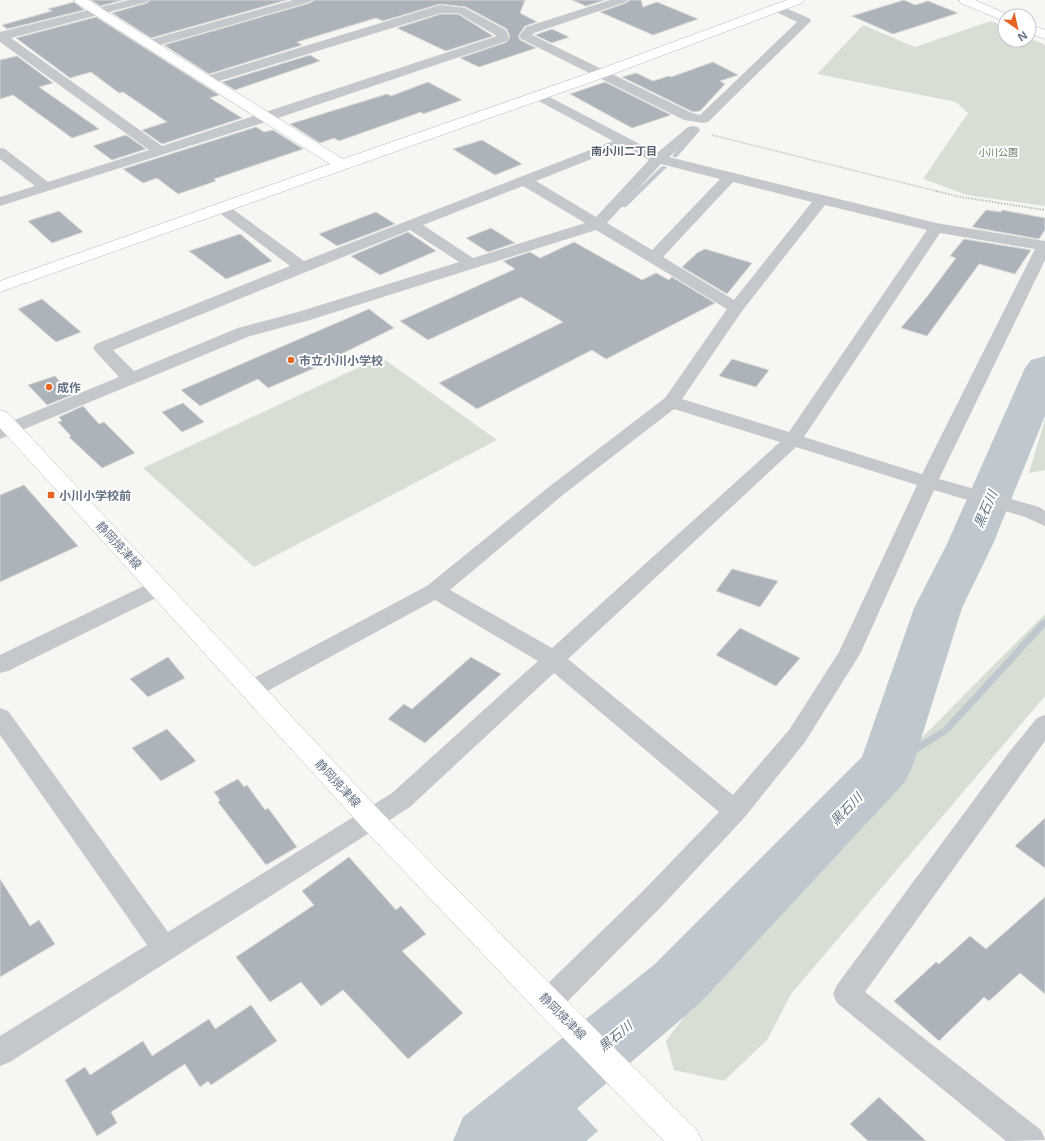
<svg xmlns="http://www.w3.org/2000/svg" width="1045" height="1141" font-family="'Open Sans','Noto Sans JP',sans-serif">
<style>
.green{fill:#d7ded4}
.water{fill:#c0c8cf}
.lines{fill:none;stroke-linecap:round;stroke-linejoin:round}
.stream{fill:#c0c8cf;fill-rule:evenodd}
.river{fill:#c0c8cf;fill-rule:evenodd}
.building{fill:#acb3ba;stroke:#d8d8d6}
.secondary-casing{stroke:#b6bbc0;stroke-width:1}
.path-far1{stroke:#bec0c2;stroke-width:1.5;stroke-dasharray:1 1;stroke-linecap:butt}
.path{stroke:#bec0c2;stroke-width:2;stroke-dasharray:1.5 1.5;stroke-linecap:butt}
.street{fill:#c4c7cb;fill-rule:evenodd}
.secondary{fill:#fff;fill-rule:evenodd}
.poi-dot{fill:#e56525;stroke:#fff;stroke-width:1.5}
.labels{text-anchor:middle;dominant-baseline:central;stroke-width:4;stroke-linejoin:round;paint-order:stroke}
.far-park-label{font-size:10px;fill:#677c64;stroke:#fff}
.far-neighbourhood-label{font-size:11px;font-weight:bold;fill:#535e6a;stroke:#fff}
.poi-label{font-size:12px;font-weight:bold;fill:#657485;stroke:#fff;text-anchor:start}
.street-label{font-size:12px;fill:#657485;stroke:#fff}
.water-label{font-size:13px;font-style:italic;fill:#617581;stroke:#fff}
</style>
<rect width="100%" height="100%" fill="#f6f7f3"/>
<!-- green -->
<g class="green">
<polygon points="991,21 1005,27 1005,40 1029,40 1029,38 1045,45 1045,206 967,195 923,179 968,113 956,102 817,74 863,25 915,47"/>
<polygon points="381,357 497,440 254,567 143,468"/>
<polygon points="1045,419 1045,470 1029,473"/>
<polygon points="1045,614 1045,696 791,994 767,1040 724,1081 674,1070 666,1041 799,861"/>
</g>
<!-- water -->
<polygon class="water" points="550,1079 598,1131 586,1141 466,1141"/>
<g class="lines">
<!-- stream -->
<g class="stream">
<polygon points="691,134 696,135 677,157 673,157 673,155"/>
<polygon points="662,166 667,167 626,207 622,207 622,205"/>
<polygon points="1045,619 1045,627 949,732 888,771 885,772 882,771 880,768 882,765 943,728 1042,620"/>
</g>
<!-- river -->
<polygon class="river" points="1045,356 1045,416 993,544 962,608 912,768 904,783 699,1004 539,1141 453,1141 463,1117 655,964 862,757 914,608 947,544 1025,368 1031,360"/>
</g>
<!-- building -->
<g class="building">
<polygon points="91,0 123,0 100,6"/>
<polygon points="150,0 287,0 151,38 112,13 147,3"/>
<polygon points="314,0 525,0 520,13 537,22 525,26 518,36 520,40 536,48 479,67 460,58 507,42 510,37 507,29 466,7 440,4 383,21 376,18 297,42 302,45 209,74 164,45 310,3"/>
<polygon points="572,0 605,0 586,6"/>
<polygon points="630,0 641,0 643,7 657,2 698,19 653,35 600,12 626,3"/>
<polygon points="904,0 915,5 928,1 958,13 893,34 852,16"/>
<polygon points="74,2 84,10 7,29 2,25 52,11 48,9"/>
<polygon points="441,14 458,14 493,36 446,51 397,28"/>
<polygon points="96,17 219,95 210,98 242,118 162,144 142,130 167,122 123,92 119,93 91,72 70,78 16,38"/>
<polygon points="552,29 569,37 552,43 535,35"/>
<polygon points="310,55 320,61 235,90 222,82"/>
<polygon points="17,56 53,83 39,87 99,129 72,138 13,95 0,99 0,60"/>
<polygon points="713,62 738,75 720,81 725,84 700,111 693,112 622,77 636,73 653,81 669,76 671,77"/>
<polygon points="428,82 462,100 423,114 421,112 339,141 334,138 320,143 290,124 387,94 391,96"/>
<polygon points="605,82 671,115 632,128 570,94"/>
<polygon points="256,127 264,132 273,130 303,149 214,179 216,181 178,194 157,178 143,183 123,169"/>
<polygon points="126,135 146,149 112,160 93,146"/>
<polygon points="482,140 522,164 495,175 453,149"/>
<polygon points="986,210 1001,212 1002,210 1045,218 1045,230 1039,239 972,227"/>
<polygon points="59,211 83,232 52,243 28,221"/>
<polygon points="376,212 395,224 337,246 319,234"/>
<polygon points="491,228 515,243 488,252 466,238"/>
<polygon points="408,232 436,251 380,275 351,256"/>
<polygon points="240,234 272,261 226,279 189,251"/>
<polygon points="964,239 1031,250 1015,274 979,264 927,336 901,328 926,298 956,258 950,256"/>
<polygon points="574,242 642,280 656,273 669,280 672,277 715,303 606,359 592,350 477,409 439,383 563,322 521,297 428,340 400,321 515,269 503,261 530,252 540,258"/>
<polygon points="705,249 752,263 727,294 682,267 697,253"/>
<polygon points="42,299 81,332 56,342 18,309"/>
<polygon points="369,309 394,328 323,363 324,364 268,388 258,379 200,406 181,390"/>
<polygon points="732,359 769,370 756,387 719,376"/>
<polygon points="55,376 72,395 47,405 28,385"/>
<polygon points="183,403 204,422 182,432 162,412"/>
<polygon points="83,406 99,424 104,422 135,453 102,468 69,437 71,436 58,422 62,421 59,417"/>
<polygon points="24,485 78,546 0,582 0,495"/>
<polygon points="732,569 778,581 760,607 716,591"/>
<polygon points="740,628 800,658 776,686 716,655"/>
<polygon points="168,657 185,678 148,697 130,679"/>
<polygon points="471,657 501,674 425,743 388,719 404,704 412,709"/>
<polygon points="167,729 196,761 161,781 132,748"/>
<polygon points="238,779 244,787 247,785 265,810 268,808 297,847 266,865 218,802 220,800 214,792"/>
<polygon points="1045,818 1045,868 1015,846"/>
<polygon points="349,857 396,910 401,906 426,934 402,951 463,1013 408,1059 343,990 321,1006 301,982 270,1002 236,957 314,905 302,891"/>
<polygon points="0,879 30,926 39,920 55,944 0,977"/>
<polygon points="1045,897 1045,994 1020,973 989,1001 984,997 939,1041 894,1001 936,962 939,964 970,936 986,949"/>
<polygon points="251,1005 277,1041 211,1085 208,1081 200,1087 185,1064 111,1112 117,1123 97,1136 65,1080 85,1067 90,1075 143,1041 152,1056 209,1019 215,1029"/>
<polygon points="879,1097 926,1141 868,1141 850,1124"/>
</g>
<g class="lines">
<defs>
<g id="secondary">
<polygon points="74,0 88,0 343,159 595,71 787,0 804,0 802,3 605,77 0,292 0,281 330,164 76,3"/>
<polygon points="959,0 975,0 1011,16 1005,16 1005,21 1001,20 961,3"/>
<polygon points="1029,24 1045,30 1045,39 1029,33"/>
<polygon points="0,410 7,412 381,812 558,992 697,1130 702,1141 664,1141 538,1012 363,828 0,428"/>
</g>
</defs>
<!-- secondary casing -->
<use href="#secondary" class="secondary-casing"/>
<!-- path-far1 -->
<polyline class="path-far1" points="712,135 940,192"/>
<!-- path -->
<polyline class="path" points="936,191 961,197 1045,210"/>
<!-- street -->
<g class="street">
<polygon points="129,0 149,0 147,2 11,38 162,146 497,36 458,13 441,13 213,83 203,83 202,80 203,77 440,5 465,8 506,30 509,38 507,41 272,120 0,206 0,197 35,186 0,159 0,148 5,149 48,182 149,150 0,42 0,32"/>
<polygon points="293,0 312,0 310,2 153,47 145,47 143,44 145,41"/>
<polygon points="610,0 628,0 626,2 534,33 532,35 692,113 700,115 797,22 772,10 770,8 772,6 780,6 809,18 811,21 708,122 703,123 684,120 521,39 519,36 526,27"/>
<path d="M 538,91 L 657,153 L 688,127 L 693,126 L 698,127 L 700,130 L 698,133 L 669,157 L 936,223 L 1045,241 L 1045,260 L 939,479 L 1039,507 L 1045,511 L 1045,526 L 1025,517 L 934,490 L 860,654 L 805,742 L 744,818 L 661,907 L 558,1011 L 548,1015 L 538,1011 L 534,1002 L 538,993 L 643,891 L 719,812 L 554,673 L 410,807 L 10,1062 L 0,1066 L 0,1036 L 147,945 L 0,735 L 0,708 L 8,711 L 168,932 L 392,793 L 538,661 L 435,600 L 260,695 L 252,698 L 244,695 L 241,689 L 244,683 L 427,586 L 550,486 L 665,398 L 727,309 L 596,230 L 310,320 L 250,336 L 0,439 L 0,426 L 119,377 L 96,352 L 93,348 L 96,344 L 290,266 L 217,211 L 214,208 L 217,205 L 222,203 L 227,205 L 304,261 L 613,141 L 533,98 L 531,95 L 533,92 ZM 624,146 L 649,160 L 596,217 L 536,181 ZM 661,164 L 720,179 L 652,250 L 607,223 ZM 733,182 L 812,202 L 734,300 L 663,257 ZM 523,186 L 585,223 L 473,258 L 423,225 ZM 825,205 L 927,230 L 789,432 L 682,399 L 742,311 ZM 410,230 L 459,262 L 298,312 L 238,328 L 134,371 L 113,350 ZM 940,233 L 1035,249 L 922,474 L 804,437 ZM 674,409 L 780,442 L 552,648 L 450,590 L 564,494 ZM 796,447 L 917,485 L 839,652 L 789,730 L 733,795 L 568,659 Z"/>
<polygon points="158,581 166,583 169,588 166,593 8,671 0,673 0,655 150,583"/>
<polygon points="1045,715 1045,741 865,992 1041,1130 1045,1140 1006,1141 837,1003 833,994 837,985 1010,751 1037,718"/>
</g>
<!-- secondary -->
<use href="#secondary" class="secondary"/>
</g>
<!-- markers -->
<g class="poi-dot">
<circle cx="291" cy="360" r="4"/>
<circle cx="49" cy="387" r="4"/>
<rect x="47" y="491" width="8" height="8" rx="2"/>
</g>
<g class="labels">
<!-- far-park labels -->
<g class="far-park-label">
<text x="998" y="152">小川公園</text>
</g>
<!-- far-neighbourhood labels -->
<g class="far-neighbourhood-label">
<text x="624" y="150">南小川二丁目</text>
</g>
<!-- poi labels -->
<g class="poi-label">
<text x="299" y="360">市立小川小学校</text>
<text x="57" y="387">成作</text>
<text x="59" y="495">小川小学校前</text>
</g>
<!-- street labels -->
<g class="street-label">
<text transform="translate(119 545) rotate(47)">静岡焼津線</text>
<text transform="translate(338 783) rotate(47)">静岡焼津線</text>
<text transform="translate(563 1016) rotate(45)">静岡焼津線</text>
</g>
<!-- water labels -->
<g class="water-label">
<text transform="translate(985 509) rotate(-67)">黒石川</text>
<text transform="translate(846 809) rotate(-46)">黒石川</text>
<text transform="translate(615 1036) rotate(-40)">黒石川</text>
</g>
</g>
<!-- north arrow -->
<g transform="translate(1017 28) rotate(146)"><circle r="19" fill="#ffffff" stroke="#c1c7ce"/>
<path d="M0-3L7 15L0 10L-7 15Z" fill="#e56525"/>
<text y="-6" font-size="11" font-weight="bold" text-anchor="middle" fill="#657485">N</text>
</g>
</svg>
